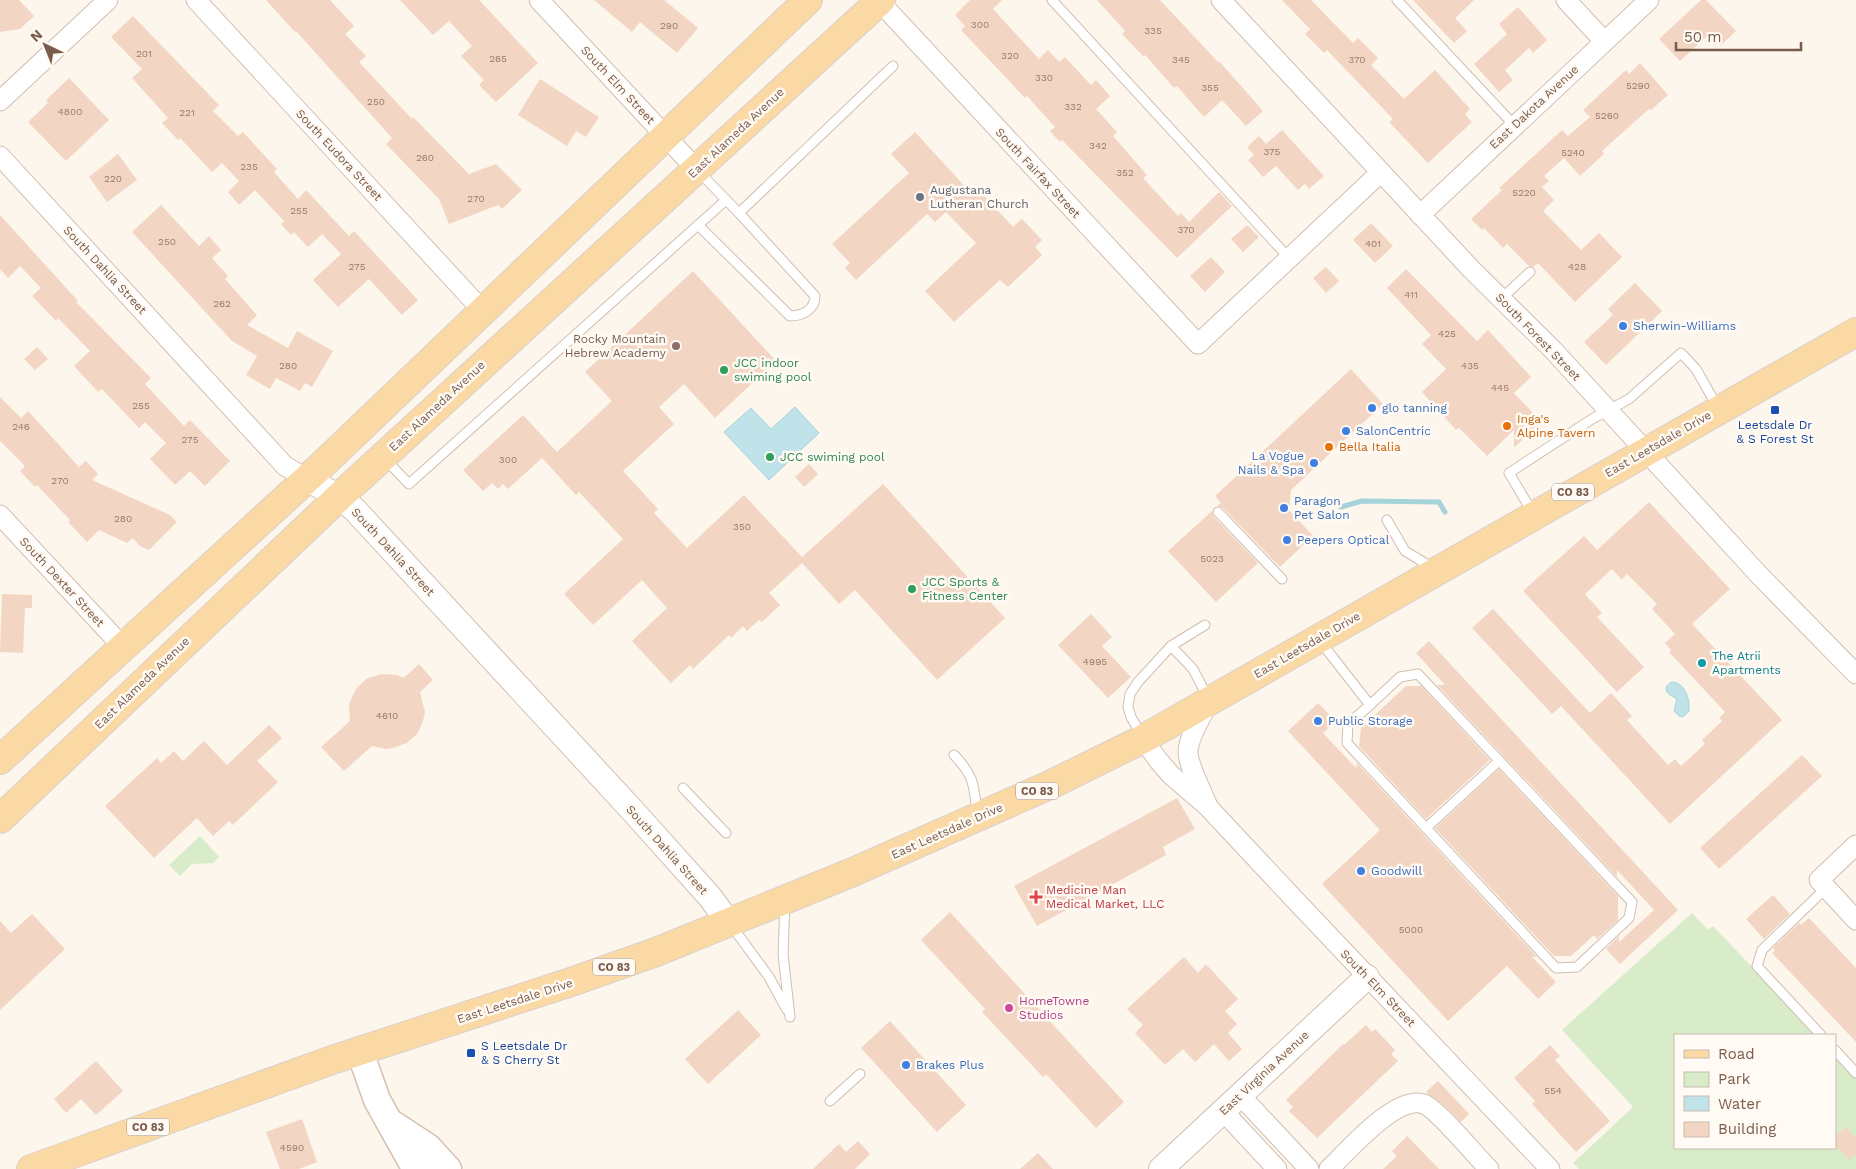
<svg xmlns="http://www.w3.org/2000/svg" width="1856" height="1169" font-family="'Work Sans',sans-serif">
<style>
.green{fill:#d8ecc9}
.water{fill:#bfe3e8;stroke:#a5d3da}
.lines{fill:none;stroke-linecap:round;stroke-linejoin:round}
.stream{stroke:#a5d3da;stroke-width:5}
.building{fill:#f3d5c3}
.service-casing{stroke:#d1beb0;stroke-width:11}
.minor-casing{stroke:#d1beb0;stroke-width:21}
.tertiary-casing{stroke:#d1beb0;stroke-width:26}
.secondary-casing{stroke:#d6c0b0;stroke-width:29}
.primary-casing{stroke:#dad1cd;stroke-width:30}
.service{stroke:#fff;stroke-width:9}
.minor{stroke:#fff;stroke-width:19}
.tertiary{stroke:#fff;stroke-width:24}
.secondary{stroke:#fff;stroke-width:26}
.primary{stroke:#fbd9a5;stroke-width:28}
.worship-dot{fill:#6b7280;stroke:#fffaf3;stroke-width:2}
.shop-dot{fill:#3f7fe0;stroke:#fffaf3;stroke-width:2}
.education-dot{fill:#8d6e63;stroke:#fffaf3;stroke-width:2}
.leisure-dot{fill:#2e9e5b;stroke:#fffaf3;stroke-width:2}
.transit-dot{fill:#1a4fb4;stroke:#fffaf3;stroke-width:2}
.food-dot{fill:#e8710a;stroke:#fffaf3;stroke-width:2}
.culture-dot{fill:#0f9aa8;stroke:#fffaf3;stroke-width:2}
.health-dot{fill:#e0444e;stroke:#fffaf3;stroke-width:2}
.hotel-dot{fill:#d1479c;stroke:#fffaf3;stroke-width:2}
.labels{text-anchor:middle;dominant-baseline:central;stroke-width:5;stroke-linejoin:round;paint-order:stroke}
.number-label{font-size:10px;fill:#987a6a}
.shield{fill:#fffaf3;stroke:#a28b7f;stroke-width:1}
.shield-label{font-size:11px;font-weight:bold;fill:#7a5c4d}
.street-label{font-size:12px;fill:#7a5c4d;stroke:#fffaf3}
.worship-label{font-size:12px;fill:#5b616d;stroke:#fffaf3;text-anchor:start}
.shop-label{font-size:12px;fill:#366cbe;stroke:#fffaf3;text-anchor:start}
.education-label{font-size:12px;fill:#785e54;stroke:#fffaf3;text-anchor:end}
.leisure-label{font-size:12px;fill:#27864d;stroke:#fffaf3;text-anchor:start}
.food-label{font-size:12px;fill:#c56008;stroke:#fffaf3;text-anchor:start}
.transit-label{font-size:12px;fill:#164399;stroke:#fffaf3}
.culture-label{font-size:12px;fill:#0d838f;stroke:#fffaf3;text-anchor:start}
.health-label{font-size:12px;fill:#be3a42;stroke:#fffaf3;text-anchor:start}
.hotel-label{font-size:12px;fill:#b23c85;stroke:#fffaf3;text-anchor:start}
</style>
<rect width="100%" height="100%" fill="#fdf6ec"/>
<!-- green -->
<g class="green">
<polygon points="200,836 219,857 213,863 192,864 180,876 169,865"/>
<polygon points="1692,913 1708,930 1713,926 1817,1035 1675,1035 1675,1148 1835,1148 1835,1054 1856,1077 1856,1169 1579,1169 1573,1163 1633,1107 1562,1030"/>
</g>
<!-- water -->
<g class="water">
<polygon points="795,407 819,433 769,480 724,432 751,408 771,429"/>
<path d="M 1671,682 C 1685,682 1690,699 1689,711 L 1683,717 L 1679,716 L 1674,711 L 1677,699 C 1671,695 1666,695 1666,687 Z"/>
</g>
<g class="lines">
<!-- stream -->
<polyline class="stream" points="1341,507 1362,501 1439,502 1445,512"/>
</g>
<!-- building -->
<g class="building">
<polygon points="0,0 19,0 34,16 20,29 0,32"/>
<polygon points="266,0 330,0 354,26 345,34 366,56 359,62 412,119 413,117 469,174 496,164 522,190 502,209 498,205 449,224 439,199 386,144 392,138 296,31 295,32"/>
<polygon points="400,0 479,0 538,63 496,102 479,85 484,80 461,56 472,46 449,21 433,35"/>
<polygon points="594,0 664,0 698,28 677,53 640,22 632,32"/>
<polygon points="970,0 1002,0 993,9 1039,59 1048,50 1059,62 1065,57 1091,85 1096,80 1110,96 1096,109 1117,132 1113,136 1147,175 1143,178 1178,216 1181,213 1189,222 1219,192 1232,206 1177,258 1062,140 1060,142 1050,131 1055,127 1027,96 1025,98 961,30 965,26 955,15"/>
<polygon points="1097,0 1160,0 1218,62 1219,61 1263,111 1246,126 1222,100 1204,117 1177,86 1174,88 1145,55 1143,56 1122,34 1125,31"/>
<polygon points="1282,0 1311,0 1353,43 1358,38 1378,58 1371,65 1404,99 1435,70 1470,109 1465,114 1472,122 1428,163 1389,122 1393,119 1327,50 1324,53 1305,34 1310,29"/>
<polygon points="1413,0 1474,0 1455,18 1467,31 1454,43"/>
<polygon points="1701,0 1706,0 1736,31 1721,45 1710,33 1680,61 1659,39"/>
<polygon points="1518,7 1547,40 1533,53 1529,48 1505,70 1513,80 1499,92 1474,64 1507,34 1499,24"/>
<polygon points="133,16 219,105 213,111 238,136 243,132 277,169 274,172 298,199 306,190 349,236 354,231 418,300 402,315 369,279 338,307 313,280 341,254 322,234 308,247 294,232 291,235 281,224 284,221 255,190 239,205 228,192 239,181 222,163 212,172 180,138 178,140 162,123 168,118 132,78 142,69 111,37"/>
<polygon points="1640,63 1668,95 1651,110 1649,109 1602,151 1604,154 1580,176 1564,158 1544,176 1549,181 1542,187 1554,200 1543,211 1581,250 1599,233 1622,257 1575,302 1538,263 1533,267 1529,266 1507,244 1503,248 1484,228 1482,230 1471,219 1502,190 1499,188 1562,130 1568,136 1590,117 1583,110 1626,70 1629,74"/>
<polygon points="69,78 109,120 66,161 28,122 48,103 46,100"/>
<polygon points="540,79 599,117 586,137 576,131 567,146 518,115"/>
<polygon points="1282,130 1324,176 1309,189 1305,184 1298,190 1276,166 1263,177 1248,160 1254,155 1247,147 1259,136 1266,144"/>
<polygon points="915,132 970,192 976,187 1013,227 1022,219 1042,240 1035,247 1042,255 1008,287 1000,280 954,322 925,291 976,243 946,212 935,222 927,214 856,280 845,268 850,263 832,244 909,173 891,154"/>
<polygon points="118,154 137,180 107,202 89,177"/>
<polygon points="161,205 199,246 209,236 221,250 212,258 228,276 225,279 257,315 247,325 288,348 297,331 333,351 312,387 305,383 300,391 276,378 270,389 246,375 257,356 232,341 132,232"/>
<polygon points="0,215 78,301 76,302 151,378 145,384 184,426 190,420 230,461 205,486 190,471 175,485 150,459 166,443 145,422 139,428 102,389 98,392 74,366 90,351 58,318 56,321 32,296 41,288 20,266 8,278 0,269"/>
<polygon points="1371,223 1393,246 1375,263 1353,240"/>
<polygon points="1247,225 1259,237 1243,252 1231,239"/>
<polygon points="1211,257 1225,272 1205,292 1190,276"/>
<polygon points="1326,267 1339,281 1326,293 1313,278"/>
<polygon points="1406,269 1477,341 1488,330 1531,377 1514,393 1533,413 1531,415 1539,424 1514,448 1514,430 1487,456 1459,428 1456,430 1422,392 1446,369 1422,344 1431,335 1387,288"/>
<polygon points="693,271 776,361 715,418 684,384 659,407 674,424 623,471 658,509 654,513 687,548 744,495 802,557 883,484 1005,618 937,680 855,590 839,604 802,563 769,593 780,605 762,622 759,620 747,631 743,626 731,638 729,635 693,669 690,665 671,683 632,641 667,608 642,580 593,625 564,594 623,539 579,492 576,495 542,458 508,489 503,484 498,489 492,483 483,491 463,470 523,415 557,452 612,401 585,372"/>
<polygon points="1635,283 1662,311 1606,365 1584,342 1613,315 1608,309"/>
<polygon points="37,347 48,359 35,370 24,359"/>
<polygon points="1351,369 1383,404 1291,490 1289,510 1313,536 1280,567 1223,508 1217,506 1221,503 1215,496"/>
<polygon points="0,397 21,418 28,411 79,467 86,461 98,474 92,480 170,515 177,522 149,550 140,546 133,538 127,543 99,530 87,542 68,522 70,520 37,485 35,487 20,471 25,466 0,441"/>
<polygon points="809,464 818,474 804,487 795,477"/>
<polygon points="1649,502 1730,589 1692,624 1782,720 1670,824 1561,706 1552,714 1472,628 1493,609 1590,713 1611,693 1632,716 1627,720 1668,765 1675,759 1681,766 1705,744 1702,740 1722,721 1719,718 1725,712 1669,652 1671,650 1665,643 1675,634 1652,609 1657,604 1627,574 1622,580 1612,569 1585,594 1602,613 1597,617 1644,667 1617,692 1523,591 1584,536 1597,550"/>
<polygon points="1212,511 1213,516 1258,563 1216,602 1168,551"/>
<polygon points="2,594 32,595 32,608 25,608 23,653 0,652"/>
<polygon points="1091,614 1112,637 1102,646 1131,677 1108,698 1058,645"/>
<polygon points="1429,641 1678,910 1620,964 1606,949 1619,936 1619,942 1654,910 1617,870 1617,877 1437,685 1445,685 1416,653"/>
<polygon points="419,664 433,680 420,692 425,712 423,721 417,734 407,743 393,748 386,749 372,746 344,771 321,747 350,721 349,704 356,689 366,679 381,674 397,675 404,678"/>
<polygon points="1406,686 1421,686 1490,760 1426,819 1359,746 1361,728"/>
<polygon points="1318,703 1336,721 1323,733 1356,768 1357,763 1537,957 1532,957 1556,982 1538,999 1507,966 1448,1021 1322,884 1380,830 1288,731"/>
<polygon points="269,725 282,738 257,761 278,782 233,825 229,821 213,836 197,818 154,858 105,806 157,758 161,763 174,751 183,761 204,741 227,765"/>
<polygon points="1802,755 1822,776 1719,869 1700,848"/>
<polygon points="1499,769 1618,896 1618,920 1597,939 1594,935 1571,956 1554,956 1435,828"/>
<polygon points="1177,798 1195,829 1163,847 1166,855 1037,926 1014,886"/>
<polygon points="1773,895 1790,914 1764,939 1746,919"/>
<polygon points="950,912 1124,1102 1096,1128 1046,1074 1043,1077 982,1012 985,1009 921,940"/>
<polygon points="32,914 65,949 0,1010 0,921 11,933"/>
<polygon points="1809,918 1856,968 1856,1042 1772,953 1775,950 1773,948 1799,923 1801,925"/>
<polygon points="1184,957 1198,973 1206,964 1238,999 1225,1011 1237,1024 1228,1033 1242,1049 1229,1061 1214,1044 1195,1062 1183,1049 1165,1065 1135,1033 1143,1025 1127,1009"/>
<polygon points="738,1010 761,1035 708,1084 685,1059"/>
<polygon points="890,1021 966,1105 937,1132 861,1048"/>
<polygon points="1366,1025 1372,1032 1375,1029 1395,1050 1391,1054 1398,1061 1317,1138 1289,1111 1293,1107 1286,1100 1343,1044 1344,1045"/>
<polygon points="1550,1045 1560,1056 1555,1060 1610,1121 1576,1152 1532,1104 1535,1101 1514,1078"/>
<polygon points="96,1061 123,1091 96,1115 81,1099 66,1113 54,1099"/>
<polygon points="1438,1081 1469,1114 1461,1122 1445,1106 1426,1092"/>
<polygon points="302,1119 317,1162 299,1169 280,1169 266,1132"/>
<polygon points="1846,1127 1856,1138 1856,1154 1849,1160 1835,1145 1835,1137"/>
<polygon points="1407,1136 1439,1169 1383,1169 1397,1156 1392,1151"/>
<polygon points="858,1141 870,1154 855,1169 813,1169 839,1144 846,1152"/>
<polygon points="1038,1153 1053,1169 1020,1169"/>
</g>
<g class="lines">
<defs>
<g id="service">
<polyline points="1052,0 1289,258"/>
<polyline points="1397,0 1514,125"/>
<polyline points="698,171 739,213 893,66"/>
<path d="M 698,225 L 790,316 C 802,316 815,310 815,296 L 739,213"/>
<polyline points="1501,299 1530,272"/>
<polyline points="385,459 409,484 726,200"/>
<polyline points="1218,512 1282,579"/>
<polyline points="1533,513 1509,473 1592,419 1629,399 1681,353 1696,369 1718,408"/>
<polyline points="1387,520 1405,551 1433,568"/>
<polyline points="1320,641 1370,705 1348,724 1347,743 1556,968 1577,967 1629,918 1632,902 1418,674 1400,677 1370,705"/>
<polyline points="1171,646 1193,669 1208,698"/>
<polyline points="1142,736 1131,717 1128,707 1130,694 1138,682 1171,646 1205,625"/>
<path d="M 954,755 C 975,776 974,787 977,814"/>
<polyline points="683,788 726,833"/>
<polyline points="1426,828 1499,761"/>
<polyline points="785,902 783,954 790,1017"/>
<polyline points="731,925 769,977 787,1010"/>
<polyline points="1821,1035 1757,966 1762,950 1826,888"/>
<polyline points="1835,1050 1856,1073"/>
<polyline points="830,1101 860,1074"/>
</g>
<g id="minor">
<polyline points="196,0 482,310"/>
<polyline points="539,0 697,170"/>
<polyline points="1221,0 1471,269 1554,351 1760,576 1856,674"/>
<polyline points="1566,0 1604,41"/>
<polyline points="879,1 1198,344 1381,172"/>
<polyline points="0,101 108,0"/>
<polyline points="0,156 285,466 307,479"/>
<polyline points="1420,215 1649,0"/>
<polyline points="0,515 124,648"/>
<polyline points="1143,739 1158,760 1171,775 1207,806 1296,901 1550,1169"/>
<path d="M 1207,804 C 1202,791 1188,765 1188,752 C 1188,737 1203,714 1210,700"/>
<polyline points="1856,845 1819,880 1856,920"/>
<polyline points="1240,1095 1309,1169"/>
<polyline points="1223,1111 1277,1169"/>
<path d="M 1329,1169 C 1347,1152 1396,1094 1424,1104 C 1437,1109 1476,1156 1489,1169"/>
</g>
<g id="tertiary">
<polyline points="307,479 339,497 355,510 632,810 710,897 729,923"/>
<polyline points="1161,1169 1367,977"/>
</g>
<g id="secondary">
<polyline points="360,1052 377,1100 411,1161 419,1169"/>
<polyline points="393,1124 428,1147 448,1169"/>
</g>
<g id="primary">
<polyline points="0,760 321,466 808,0"/>
<polyline points="0,819 339,497 881,0"/>
<polyline points="31,1169 335,1059 571,982 656,952 853,872 1052,784 1143,739 1856,332"/>
</g>
</defs>
<!-- service casing -->
<use href="#service" class="service-casing"/>
<!-- minor casing -->
<use href="#minor" class="minor-casing"/>
<!-- tertiary casing -->
<use href="#tertiary" class="tertiary-casing"/>
<!-- secondary casing -->
<use href="#secondary" class="secondary-casing"/>
<!-- primary casing -->
<use href="#primary" class="primary-casing"/>
<!-- service -->
<use href="#service" class="service"/>
<!-- minor -->
<use href="#minor" class="minor"/>
<!-- tertiary -->
<use href="#tertiary" class="tertiary"/>
<!-- secondary -->
<use href="#secondary" class="secondary"/>
<!-- primary -->
<use href="#primary" class="primary"/>
</g>
<!-- markers -->
<circle class="worship-dot" cx="920" cy="197" r="5"/>
<g class="shop-dot">
<circle cx="1623" cy="326" r="5"/>
<circle cx="1372" cy="408" r="5"/>
<circle cx="1346" cy="431" r="5"/>
<circle cx="1314" cy="463" r="5"/>
<circle cx="1284" cy="508" r="5"/>
<circle cx="1287" cy="540" r="5"/>
<circle cx="1318" cy="721" r="5"/>
<circle cx="1361" cy="871" r="5"/>
<circle cx="906" cy="1065" r="5"/>
</g>
<circle class="education-dot" cx="676" cy="346" r="5"/>
<g class="leisure-dot">
<circle cx="724" cy="370" r="5"/>
<circle cx="770" cy="457" r="5"/>
<circle cx="912" cy="589" r="5"/>
</g>
<g class="transit-dot">
<rect x="1770" y="405" width="10" height="10" rx="2.5"/>
<rect x="466" y="1048" width="10" height="10" rx="2.5"/>
</g>
<g class="food-dot">
<circle cx="1507" cy="426" r="5"/>
<circle cx="1329" cy="447" r="5"/>
</g>
<circle class="culture-dot" cx="1702" cy="663" r="5"/>
<path class="health-dot" d="M1033.5 889.5h5v5h5v5h-5v5h-5v-5h-5v-5h5z"/>
<circle class="hotel-dot" cx="1009" cy="1008" r="5"/>
<g class="labels">
<!-- number labels -->
<g class="number-label">
<text x="980" y="24">300</text>
<text x="669" y="25">290</text>
<text x="1153" y="30">335</text>
<text x="144" y="53">201</text>
<text x="1010" y="55">320</text>
<text x="498" y="58">265</text>
<text x="1181" y="59">345</text>
<text x="1357" y="59">370</text>
<text x="1044" y="77">330</text>
<text x="1638" y="85">5290</text>
<text x="1210" y="87">355</text>
<text x="376" y="101">250</text>
<text x="1073" y="106">332</text>
<text x="70" y="111">4800</text>
<text x="187" y="112">221</text>
<text x="1607" y="115">5260</text>
<text x="1098" y="145">342</text>
<text x="1272" y="151">375</text>
<text x="1573" y="152">5240</text>
<text x="425" y="157">260</text>
<text x="249" y="166">235</text>
<text x="1125" y="172">352</text>
<text x="113" y="178">220</text>
<text x="1524" y="192">5220</text>
<text x="476" y="198">270</text>
<text x="299" y="210">255</text>
<text x="1186" y="229">370</text>
<text x="167" y="241">250</text>
<text x="1373" y="243">401</text>
<text x="357" y="266">275</text>
<text x="1577" y="266">428</text>
<text x="1411" y="294">411</text>
<text x="222" y="303">262</text>
<text x="1447" y="333">425</text>
<text x="288" y="365">280</text>
<text x="1470" y="365">435</text>
<text x="1500" y="387">445</text>
<text x="141" y="405">255</text>
<text x="21" y="426">246</text>
<text x="190" y="439">275</text>
<text x="508" y="459">300</text>
<text x="60" y="480">270</text>
<text x="123" y="518">280</text>
<text x="742" y="526">350</text>
<text x="1212" y="558">5023</text>
<text x="1095" y="661">4995</text>
<text x="387" y="715">4610</text>
<text x="1411" y="929">5000</text>
<text x="1553" y="1090">554</text>
<text x="292" y="1147">4590</text>
</g>
<!-- shield labels -->
<g class="shield">
<rect x="1552" y="483.5" width="42" height="17" rx="4"/>
<rect x="1016" y="782.5" width="42" height="17" rx="4"/>
<rect x="593" y="958.5" width="42" height="17" rx="4"/>
<rect x="127" y="1118.5" width="42" height="17" rx="4"/>
</g>
<g class="shield-label">
<text x="1573" y="492">CO 83</text>
<text x="1037" y="791">CO 83</text>
<text x="614" y="967">CO 83</text>
<text x="148" y="1127">CO 83</text>
</g>
<!-- street labels -->
<g class="street-label">
<text transform="translate(618 85) rotate(47)">South Elm Street</text>
<text transform="translate(1534 107) rotate(-43)">East Dakota Avenue</text>
<text transform="translate(736 133) rotate(-43)">East Alameda Avenue</text>
<text transform="translate(339 155) rotate(47)">South Eudora Street</text>
<text transform="translate(1038 173) rotate(47)">South Fairfax Street</text>
<text transform="translate(105 270) rotate(47)">South Dahlia Street</text>
<text transform="translate(1538 337) rotate(46)">South Forest Street</text>
<text transform="translate(437 406) rotate(-43)">East Alameda Avenue</text>
<text transform="translate(1658 444) rotate(-30)">East Leetsdale Drive</text>
<text transform="translate(393 552) rotate(47)">South Dahlia Street</text>
<text transform="translate(62 582) rotate(47)">South Dexter Street</text>
<text transform="translate(1307 645) rotate(-30)">East Leetsdale Drive</text>
<text transform="translate(142 683) rotate(-44)">East Alameda Avenue</text>
<text transform="translate(947 831) rotate(-24)">East Leetsdale Drive</text>
<text transform="translate(667 850) rotate(48)">South Dahlia Street</text>
<text transform="translate(1378 988) rotate(46)">South Elm Street</text>
<text transform="translate(515 1001) rotate(-18)">East Leetsdale Drive</text>
<text transform="translate(1264 1073) rotate(-43)">East Virginia Avenue</text>
</g>
<!-- worship labels -->
<g class="worship-label">
<text x="930" y="190">Augustana<tspan x="930" dy="14">Lutheran Church</tspan></text>
</g>
<!-- shop labels -->
<g class="shop-label">
<text x="1633" y="326">Sherwin-Williams</text>
<text x="1382" y="408">glo tanning</text>
<text x="1356" y="431">SalonCentric</text>
<text x="1304" y="456" text-anchor="end">La Vogue<tspan x="1304" dy="14">Nails &amp; Spa</tspan></text>
<text x="1294" y="501">Paragon<tspan x="1294" dy="14">Pet Salon</tspan></text>
<text x="1297" y="540">Peepers Optical</text>
<text x="1328" y="721">Public Storage</text>
<text x="1371" y="871">Goodwill</text>
<text x="916" y="1065">Brakes Plus</text>
</g>
<!-- education labels -->
<g class="education-label">
<text x="666" y="339">Rocky Mountain<tspan x="666" dy="14">Hebrew Academy</tspan></text>
</g>
<!-- leisure labels -->
<g class="leisure-label">
<text x="734" y="363">JCC indoor<tspan x="734" dy="14">swiming pool</tspan></text>
<text x="780" y="457">JCC swiming pool</text>
<text x="922" y="582">JCC Sports &amp;<tspan x="922" dy="14">Fitness Center</tspan></text>
</g>
<!-- food labels -->
<g class="food-label">
<text x="1517" y="419">Inga's<tspan x="1517" dy="14">Alpine Tavern</tspan></text>
<text x="1339" y="447">Bella Italia</text>
</g>
<!-- transit labels -->
<g class="transit-label">
<text x="1775" y="425">Leetsdale Dr<tspan x="1775" dy="14">&amp; S Forest St</tspan></text>
<text x="481" y="1046" text-anchor="start">S Leetsdale Dr<tspan x="481" dy="14">&amp; S Cherry St</tspan></text>
</g>
<!-- culture labels -->
<g class="culture-label">
<text x="1712" y="656">The Atrii<tspan x="1712" dy="14">Apartments</tspan></text>
</g>
<!-- health labels -->
<g class="health-label">
<text x="1046" y="890">Medicine Man<tspan x="1046" dy="14">Medical Market, LLC</tspan></text>
</g>
<!-- hotel labels -->
<g class="hotel-label">
<text x="1019" y="1001">HomeTowne<tspan x="1019" dy="14">Studios</tspan></text>
</g>
</g>
<!-- legend -->
<rect x="1674" y="1034" width="162" height="115" fill="#fffaf3" stroke="#cabbb1"/>
<rect x="1684" y="1050" width="25" height="8" fill="#fbd9a5" stroke="#cabbb1"/>
<text x="1718" y="1059" font-size="15" fill="#7a5c4d">Road</text>
<rect x="1684" y="1072" width="25" height="15" fill="#d8ecc9" stroke="#cabbb1"/>
<text x="1718" y="1084" font-size="15" fill="#7a5c4d">Park</text>
<rect x="1684" y="1096" width="25" height="15" fill="#bfe3e8" stroke="#cabbb1"/>
<text x="1718" y="1109" font-size="15" fill="#7a5c4d">Water</text>
<rect x="1684" y="1122" width="25" height="15" fill="#f3d5c3" stroke="#cabbb1"/>
<text x="1718" y="1134" font-size="15" fill="#7a5c4d">Building</text>
<!-- north arrow -->
<g transform="translate(45 45) rotate(317)" stroke="#fffaf3" stroke-width="4" paint-order="stroke">
<path d="M0-4L9 19L0 12L-9 19Z" fill="#7a5c4d"/>
<text y="-8" font-size="14" font-weight="bold" text-anchor="middle" fill="#7a5c4d">N</text>
</g>
<!-- scale -->
<path d="M1676 42v8h125v-8" fill="none" stroke="#7a5c4d" stroke-width="2.5"/>
<text x="1684" y="42" font-size="15" fill="#7a5c4d" stroke="#fffaf3" stroke-width="4" paint-order="stroke">50 m</text>
</svg>
